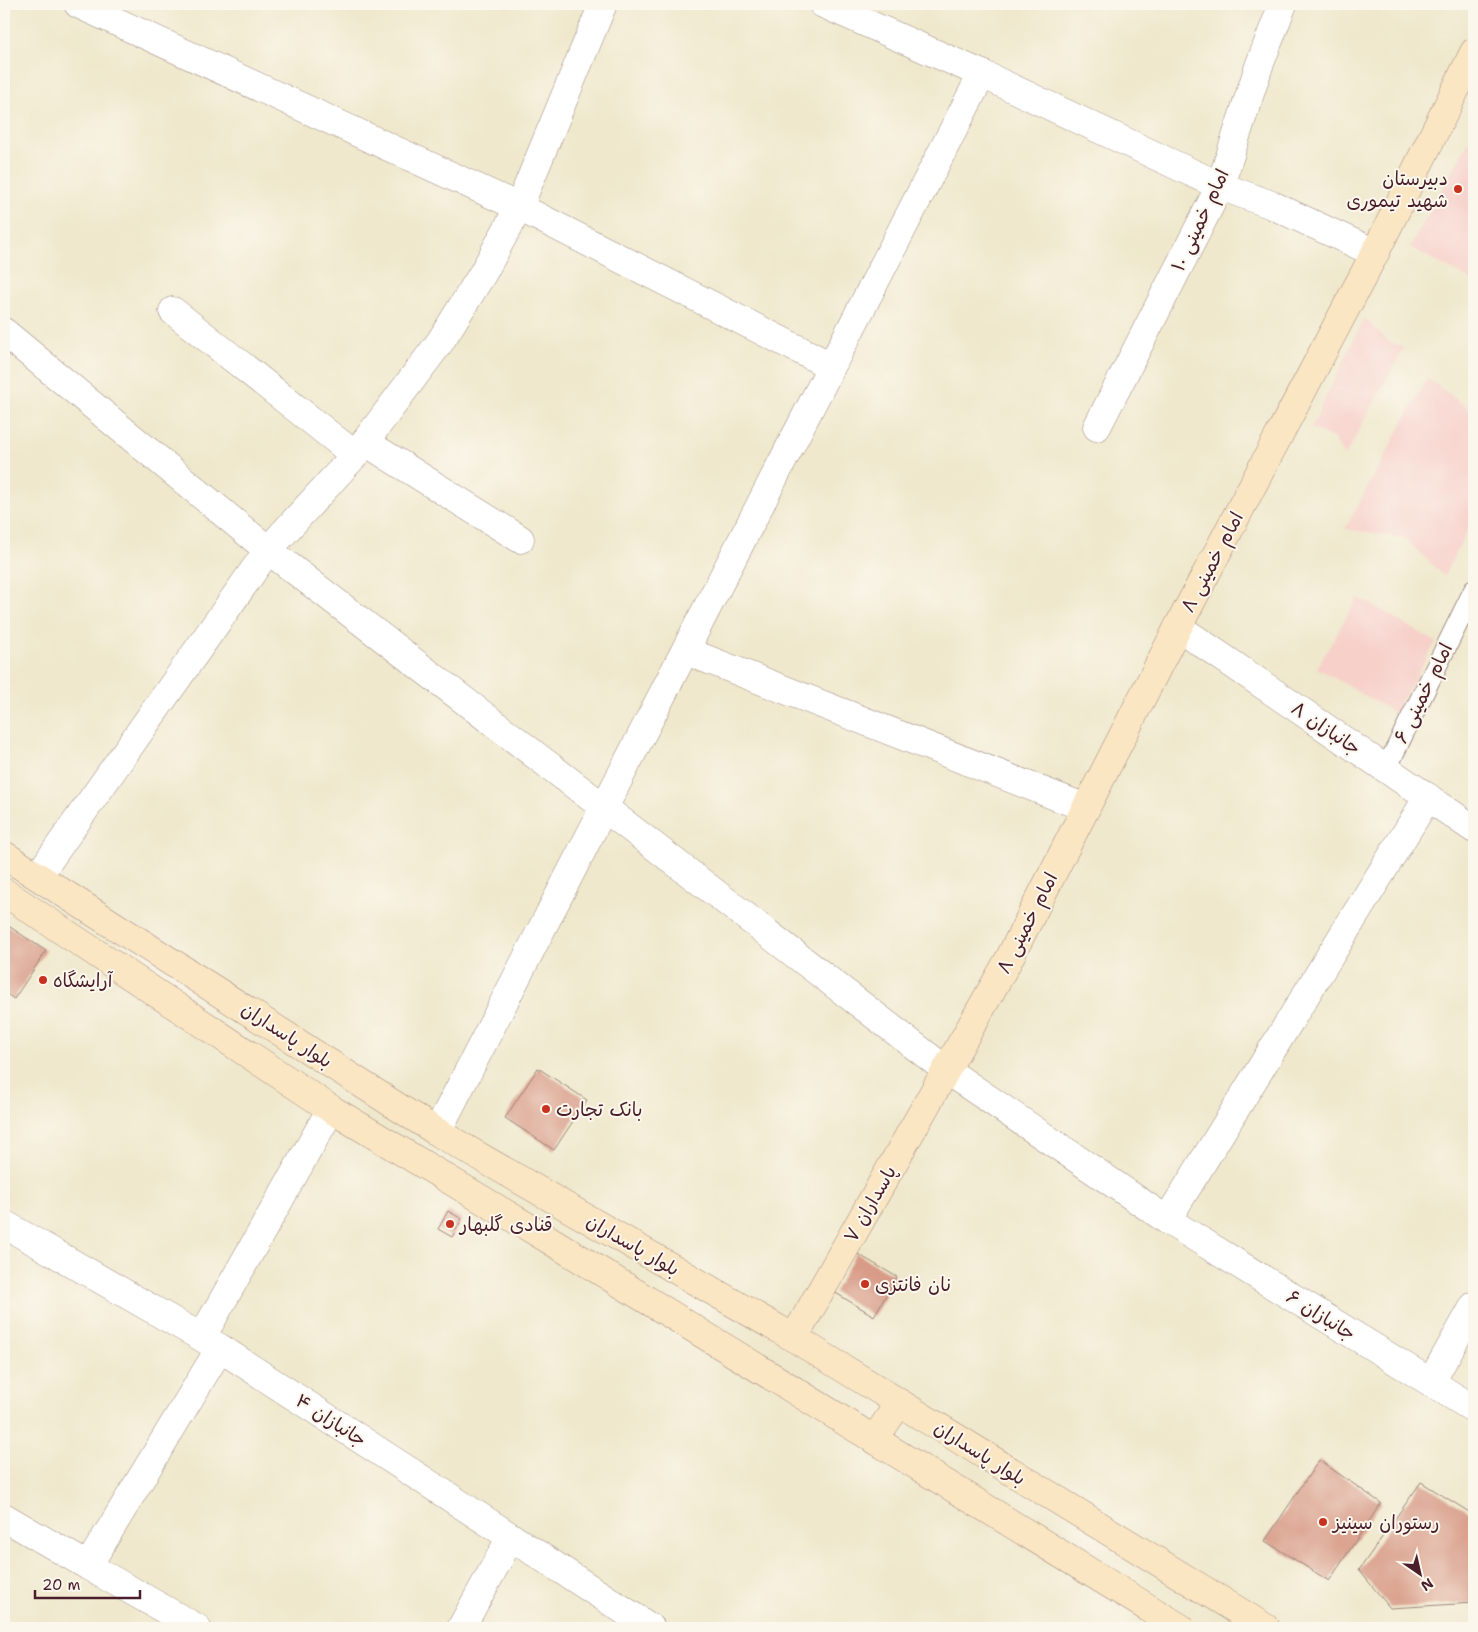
<svg xmlns="http://www.w3.org/2000/svg" width="1478" height="1632" font-family="'Shantell Sans','Playpen Sans Arabic',sans-serif">
<style>
.built{fill:#f7d0ca}
.building{fill:#d89b87}
.lines{fill:none;stroke-linecap:round;stroke-linejoin:round}
.lane-casing{stroke:#9c847c;stroke-width:22}
.street-casing{stroke:#9c847c;stroke-width:29}
.secondary-casing{stroke:#9c847c;stroke-width:29}
.lane{stroke:#fff;stroke-width:20}
.street{stroke:#fff;stroke-width:28}
.secondary{stroke:#fbe6c3;stroke-width:28}
.poi-dot{fill:#c8321e;stroke:#fbf7ec;stroke-width:2}
.labels{text-anchor:middle;dominant-baseline:central;stroke-width:4;stroke-linejoin:round;paint-order:stroke}
.poi-label{font-size:19px;fill:#4a1f2b;stroke:#fbf7ec;text-anchor:start}
.street-label{font-size:19px;fill:#4a1f2b;stroke:#fbf7ec}
</style>
<rect width="100%" height="100%" fill="#fbf7ec"/>
<filter id="ink" filterUnits="userSpaceOnUse"><feTurbulence type="fractalNoise" baseFrequency=".02" numOctaves="2"/><feDisplacementMap in="SourceGraphic" scale="10" xChannelSelector="R" yChannelSelector="G"/><feConvolveMatrix kernelMatrix="1 2 1 2 8 2 1 2 1" color-interpolation-filters="sRGB"/></filter>
<filter id="wash" filterUnits="userSpaceOnUse"><feTurbulence type="fractalNoise" baseFrequency=".0096" numOctaves="4" result="noise"/><feDisplacementMap in="SourceGraphic" scale="20" xChannelSelector="R" yChannelSelector="G"/><feGaussianBlur stdDeviation="1.12" result="paint"/><feColorMatrix in="noise" values="0 0 0 0 0 0 0 0 0 0 0 0 0 0 0 0 0 1.4 0 .05"/><feComposite in="paint" operator="in"/></filter>
<g filter="url(#wash)">
<rect width="100%" height="100%" fill="#efe8cc"/>
<!-- built -->
<g class="built">
<polygon points="1474,132 1474,282 1410,247"/>
<polygon points="1364,318 1388,341 1404,348 1345,456 1333,438 1311,428"/>
<polygon points="1427,378 1474,412 1474,517 1444,576 1404,538 1345,529"/>
<polygon points="1358,597 1436,642 1395,713 1317,668"/>
</g>
<g id="blocks">
<!-- building -->
<g class="building">
<polygon points="4,923 46,951 14,999 4,992"/>
<polygon points="538,1068 587,1100 554,1150 505,1118"/>
<polygon points="448,1211 462,1219 452,1237 438,1229"/>
<polygon points="856,1253 897,1277 874,1316 834,1292"/>
<polygon points="1319,1460 1381,1503 1329,1581 1265,1541"/>
<polygon points="1421,1482 1474,1515 1474,1603 1390,1608 1359,1570"/>
</g>
</g>
</g>
<g filter="url(#ink)">
<use href="#blocks" fill-opacity="0" stroke="#9c847c" stroke-width="1"/>
<g class="lines">
<defs>
<polyline id="lane" points="1386,769 1474,590"/>
<g id="street">
<polyline points="78,4 519,207 831,366"/>
<polyline points="823,4 982,74 1220,186 1272,205 1375,253"/>
<polyline points="173,311 355,455"/>
<polyline points="4,332 268,550 946,1070 1167,1220 1474,1409"/>
<polyline points="1097,427 1220,186 1259,66 1283,4"/>
<polyline points="365,442 520,539"/>
<polyline points="1178,627 1474,829"/>
<polyline points="686,651 1086,808"/>
<polyline points="38,876 268,550 355,455 440,342 483,273 519,207 603,4"/>
<polyline points="437,1132 982,74"/>
<polyline points="1167,1220 1428,797"/>
<polyline points="4,1224 220,1348 651,1628"/>
<polyline points="202,1337 331,1109"/>
<polyline points="1431,1382 1474,1306"/>
<polyline points="4,1517 88,1566 220,1348"/>
<polyline points="88,1566 197,1628"/>
<polyline points="461,1628 511,1537"/>
</g>
<g id="secondary">
<polyline points="4,855 437,1132 794,1338 1266,1628"/>
<polyline points="4,892 331,1109 548,1239 1181,1628"/>
<polyline points="794,1338 1008,961 1178,627 1375,253 1474,52"/>
<polyline points="874,1440 899,1403"/>
</g>
</defs>
<!-- lane casing -->
<use href="#lane" class="lane-casing"/>
<!-- street casing -->
<use href="#street" class="street-casing"/>
<!-- secondary casing -->
<use href="#secondary" class="secondary-casing"/>
<!-- lane -->
<use href="#lane" class="lane"/>
<!-- street -->
<use href="#street" class="street"/>
<!-- secondary -->
<use href="#secondary" class="secondary"/>
</g>
</g>
<!-- markers -->
<g class="poi-dot">
<circle cx="1458" cy="189" r="5"/>
<circle cx="43" cy="980" r="5"/>
<circle cx="546" cy="1109" r="5"/>
<circle cx="450" cy="1224" r="5"/>
<circle cx="865" cy="1284" r="5"/>
<circle cx="1323" cy="1522" r="5"/>
</g>
<g class="labels">
<!-- poi labels -->
<g class="poi-label">
<text x="1448" y="178" text-anchor="end">دبیرستان<tspan x="1448" dy="22">شهید تیموری</tspan></text>
<text x="53" y="980">آرایشگاه</text>
<text x="556" y="1109">بانک تجارت</text>
<text x="460" y="1224">قنادی گلبهار</text>
<text x="875" y="1284">نان فانتزی</text>
<text x="1333" y="1522">رستوران سینیز</text>
</g>
<!-- street labels -->
<g class="street-label">
<text transform="translate(1200 220) rotate(-65)">امام خمینی ۱۰</text>
<text transform="translate(1212 562) rotate(-62)">امام خمینی ۸</text>
<text transform="translate(1423 693) rotate(-64)">امام خمینی ۶</text>
<text transform="translate(1326 728) rotate(34)">جانبازان ۸</text>
<text transform="translate(1027 923) rotate(-63)">امام خمینی ۸</text>
<text transform="translate(287 1035) rotate(33)">بلوار پاسداران</text>
<text transform="translate(870 1204) rotate(-60)">پاسداران ۷</text>
<text transform="translate(633 1245) rotate(30)">بلوار پاسداران</text>
<text transform="translate(1321 1315) rotate(32)">جانبازان ۶</text>
<text transform="translate(331 1420) rotate(33)">جانبازان ۴</text>
<text transform="translate(980 1453) rotate(32)">بلوار پاسداران</text>
</g>
</g>
<!-- margin -->
<rect width="1478" height="1632" fill="none" stroke="#fbf7ec" stroke-width="20"/>
<!-- north arrow -->
<g transform="translate(1420 1574) rotate(146)" stroke="#fbf7ec" stroke-width="4" paint-order="stroke">
<path d="M0-4L9 19L0 12L-9 19Z" fill="#4a1f2b"/>
<text y="-8" font-size="14" font-weight="bold" text-anchor="middle" fill="#4a1f2b">N</text>
</g>
<!-- scale -->
<path d="M35 1590v8h105v-8" fill="none" stroke="#4a1f2b" stroke-width="2.5"/>
<text x="42" y="1590" font-size="15" fill="#4a1f2b" stroke="#fbf7ec" stroke-width="4" paint-order="stroke">20 m</text>
</svg>
